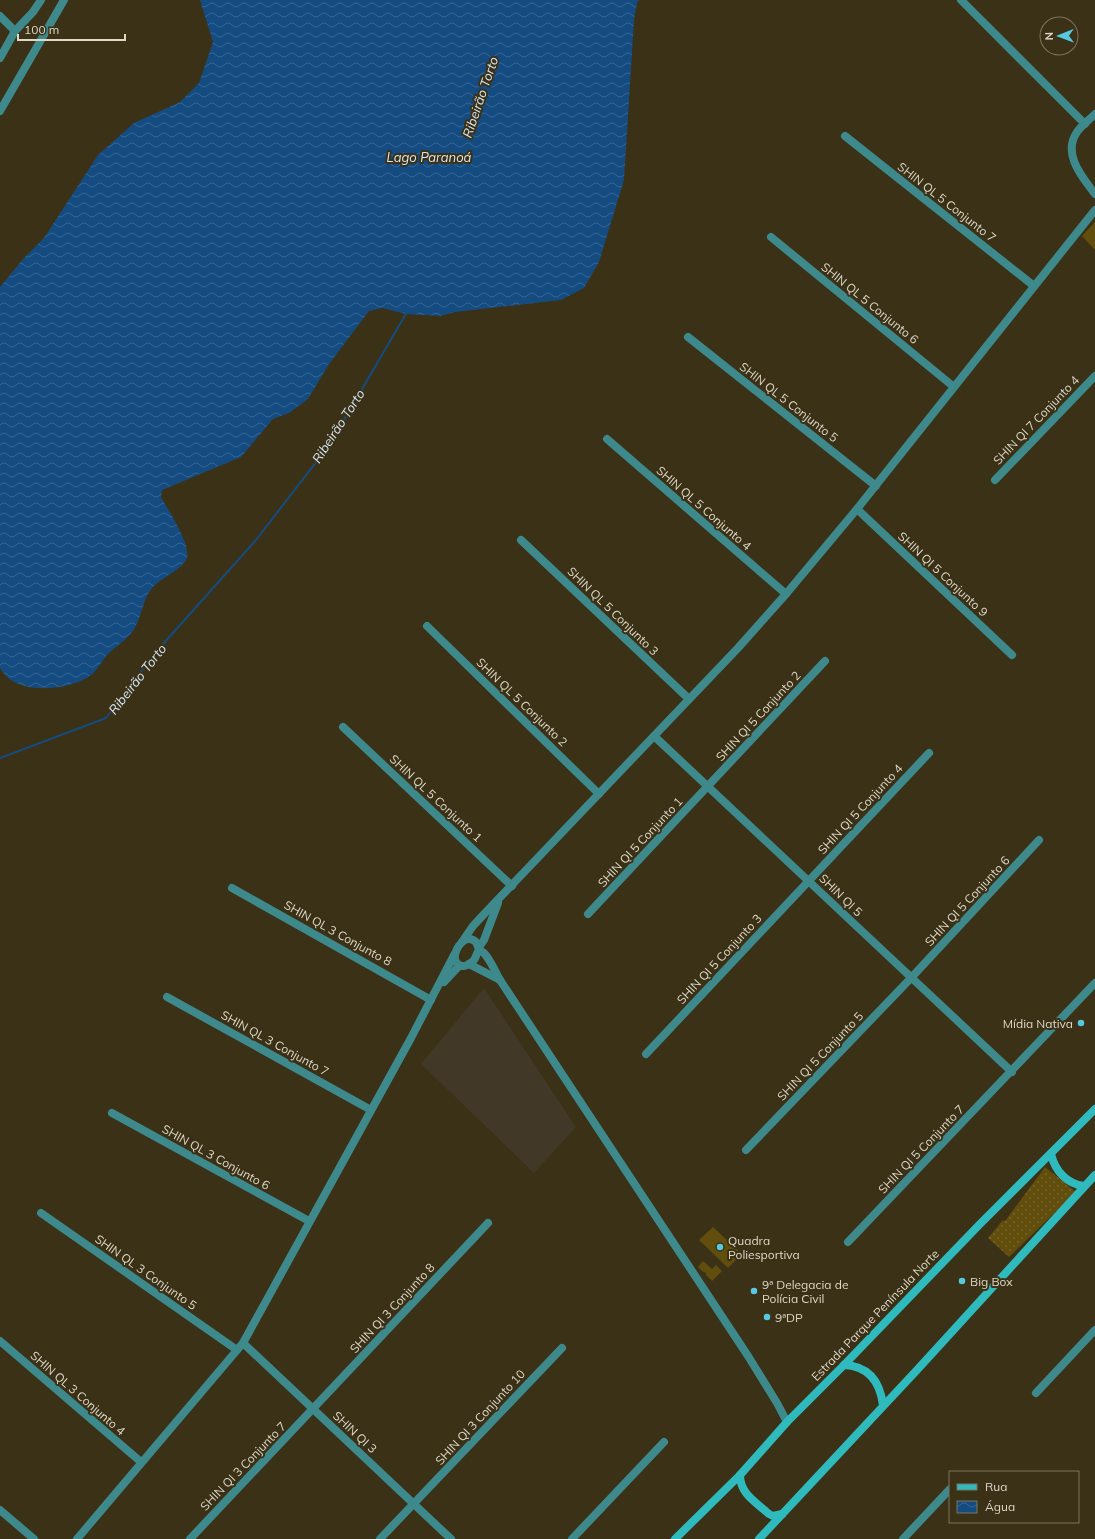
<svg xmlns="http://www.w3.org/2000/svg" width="1095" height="1539" font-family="Mulish,sans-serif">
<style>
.education{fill:#423828}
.grass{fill:url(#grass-dots)}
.green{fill:#614d0c}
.water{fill:url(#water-waves)}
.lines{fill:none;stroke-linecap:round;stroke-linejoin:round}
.stream{stroke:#144c81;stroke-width:2}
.minor{stroke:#3d898c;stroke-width:8}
.tertiary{stroke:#3d898c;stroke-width:8}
.secondary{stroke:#2fbabe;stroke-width:8}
.poi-dot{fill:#56c9e1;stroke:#3b3116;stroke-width:1.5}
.labels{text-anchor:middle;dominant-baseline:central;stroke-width:4;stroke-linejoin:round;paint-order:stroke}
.street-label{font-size:12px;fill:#ded8c9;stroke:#3b3116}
.poi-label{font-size:12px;fill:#ded8c9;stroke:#3b3116;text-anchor:start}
.water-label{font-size:13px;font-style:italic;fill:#d7e6f6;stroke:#3b3116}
</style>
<defs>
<pattern id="grass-dots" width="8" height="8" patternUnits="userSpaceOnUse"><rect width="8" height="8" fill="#614d0c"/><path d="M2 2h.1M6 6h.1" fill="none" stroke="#77662e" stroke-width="1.8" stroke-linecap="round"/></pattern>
<pattern id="water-waves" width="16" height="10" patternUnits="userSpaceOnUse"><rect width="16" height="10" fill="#144c81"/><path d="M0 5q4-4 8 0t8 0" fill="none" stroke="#366592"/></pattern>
</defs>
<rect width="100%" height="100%" fill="#3b3116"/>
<!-- education -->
<polygon class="education" points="484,988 576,1127 534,1173 421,1064"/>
<!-- grass -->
<polygon class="grass" points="1045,1167 1076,1192 1009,1257 988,1238 1003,1220 1005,1221"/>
<!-- green -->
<g class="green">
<polygon points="1095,222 1095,250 1082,236"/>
<polygon points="713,1227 742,1254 728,1268 699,1240"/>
<polygon points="703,1261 712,1269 716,1265 722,1271 712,1281 706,1275 706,1273 702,1271 698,1267"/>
</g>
<!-- water -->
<path class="water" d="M 200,0 L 640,0 L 637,2 L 634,20 L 624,180 L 599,262 L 584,288 L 561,300 L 455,312 L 440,316 L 406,314 L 382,308 L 369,311 L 329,364 L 308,399 L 289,413 L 273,419 L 241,457 L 162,490 L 161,497 C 168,510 191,544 187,558 C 183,569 161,578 153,587 C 142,599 142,618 133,631 C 126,640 118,645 110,652 C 103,658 99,669 91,675 C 71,690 28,694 8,678 C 5,675 2,671 0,668 L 0,287 L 24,258 L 44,238 L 98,155 L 134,123 L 180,102 L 199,83 L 213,42 Z"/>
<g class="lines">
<!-- stream -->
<polyline class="stream" points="0,758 106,718 155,653 256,540 330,444 407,312"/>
<!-- minor -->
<g class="minor">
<polyline points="961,0 1085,124"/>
<polyline points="0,16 15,31"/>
<polyline points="0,58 15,31 33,12 41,0"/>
<polyline points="0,111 64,0"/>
<polyline points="845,136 1034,286"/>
<polyline points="771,237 954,387"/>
<polyline points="688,337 876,486"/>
<polyline points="607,439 786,594"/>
<polyline points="995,480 1095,376"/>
<polyline points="857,509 1012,655"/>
<polyline points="521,540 689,699"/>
<polyline points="427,626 599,794"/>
<polyline points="343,727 512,886"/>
<polyline points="654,736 1012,1072"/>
<polyline points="232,888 431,1000"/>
<polyline points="588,914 825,661"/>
<polyline points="167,997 371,1110"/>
<polyline points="646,1054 929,753"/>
<polyline points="112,1113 309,1221"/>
<polyline points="746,1150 911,978 1039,840"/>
<polyline points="41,1213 237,1350"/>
<polyline points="848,1242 1095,983"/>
<polyline points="0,1341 141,1462"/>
<polyline points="243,1343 451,1539"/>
<polyline points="1036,1393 1095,1330"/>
<polyline points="0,1510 34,1539"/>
<polyline points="190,1539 488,1223"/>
<polyline points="380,1539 562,1348"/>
<polyline points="572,1539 664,1442"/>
<polyline points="903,1539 950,1489"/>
</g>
<!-- tertiary -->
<g class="tertiary">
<path d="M 1095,114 C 1089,120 1082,125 1077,132 C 1062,154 1082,177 1095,194"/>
<polyline points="462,942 473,926 486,912 738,648 786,594 857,509 1095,210"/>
<polyline points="479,947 484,940 498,903"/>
<path d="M 479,949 C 477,953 476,957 474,960 C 469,966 460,969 456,962 C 451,953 463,935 473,940 C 478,942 477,946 479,949 C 481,951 483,952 484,953 C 491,961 495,971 500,980 L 748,1356 L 777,1403 L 787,1422"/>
<polyline points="469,964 500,980"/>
<polyline points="444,982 459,966"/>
<polyline points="77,1539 243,1343 411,1038 454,955"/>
</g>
<!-- secondary -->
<g class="secondary">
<path d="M 1051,1154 C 1055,1171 1067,1184 1084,1186"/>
<path d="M 844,1365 C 869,1366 880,1382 883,1405"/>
<path d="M 740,1475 C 740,1494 756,1502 769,1514 L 773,1516 L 782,1514"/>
<polyline points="675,1539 740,1475 787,1422 844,1365 979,1225 1095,1109"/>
<polyline points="759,1539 917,1370 1095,1175"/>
</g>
</g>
<!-- markers -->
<g class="poi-dot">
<circle cx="1081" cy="1023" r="4"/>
<circle cx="720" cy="1247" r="4"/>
<circle cx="962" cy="1281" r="4"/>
<circle cx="754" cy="1291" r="4"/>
<circle cx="767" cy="1317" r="4"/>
</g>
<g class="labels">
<!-- street labels -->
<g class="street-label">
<text transform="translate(947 202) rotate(38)">SHIN QL 5 Conjunto 7</text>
<text transform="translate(870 303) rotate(39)">SHIN QL 5 Conjunto 6</text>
<text transform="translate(789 402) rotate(38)">SHIN QL 5 Conjunto 5</text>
<text transform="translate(1036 420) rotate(-46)">SHIN QI 7 Conjunto 4</text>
<text transform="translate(704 508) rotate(41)">SHIN QL 5 Conjunto 4</text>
<text transform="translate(943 574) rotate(43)">SHIN QI 5 Conjunto 9</text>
<text transform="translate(613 611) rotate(44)">SHIN QL 5 Conjunto 3</text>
<text transform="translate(522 702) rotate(44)">SHIN QL 5 Conjunto 2</text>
<text transform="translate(758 716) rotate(-47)">SHIN QI 5 Conjunto 2</text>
<text transform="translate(436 798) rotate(43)">SHIN QL 5 Conjunto 1</text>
<text transform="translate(860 809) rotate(-47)">SHIN QI 5 Conjunto 4</text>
<text transform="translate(640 842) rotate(-47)">SHIN QI 5 Conjunto 1</text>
<text transform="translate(841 895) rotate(44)">SHIN QI 5</text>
<text transform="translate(967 901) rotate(-47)">SHIN QI 5 Conjunto 6</text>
<text transform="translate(338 933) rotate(29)">SHIN QL 3 Conjunto 8</text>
<text transform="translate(719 959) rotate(-47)">SHIN QI 5 Conjunto 3</text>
<text transform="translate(275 1043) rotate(29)">SHIN QL 3 Conjunto 7</text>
<text transform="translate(820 1056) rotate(-46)">SHIN QI 5 Conjunto 5</text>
<text transform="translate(921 1149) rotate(-46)">SHIN QI 5 Conjunto 7</text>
<text transform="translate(216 1157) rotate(29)">SHIN QL 3 Conjunto 6</text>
<text transform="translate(146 1272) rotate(35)">SHIN QL 3 Conjunto 5</text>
<text transform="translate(392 1308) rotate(-47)">SHIN QI 3 Conjunto 8</text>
<text transform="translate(875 1315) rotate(-46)">Estrada Parque Península Norte</text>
<text transform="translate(78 1393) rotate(41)">SHIN QL 3 Conjunto 4</text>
<text transform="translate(480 1417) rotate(-47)">SHIN QI 3 Conjunto 10</text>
<text transform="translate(355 1432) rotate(43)">SHIN QI 3</text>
<text transform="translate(243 1466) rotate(-46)">SHIN QI 3 Conjunto 7</text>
</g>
<!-- poi labels -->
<g class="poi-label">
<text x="1073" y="1023" text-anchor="end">Mídia Nativa</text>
<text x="728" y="1240">Quadra<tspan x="728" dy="14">Poliesportiva</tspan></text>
<text x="970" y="1281">Big Box</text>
<text x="762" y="1284">9ª Delegacia de<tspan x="762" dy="14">Polícia Civil</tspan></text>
<text x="775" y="1317">9ªDP</text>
</g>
<!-- water labels -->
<g class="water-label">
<text transform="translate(480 97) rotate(-71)">Ribeirão Torto</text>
<text x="429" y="157">Lago Paranoá</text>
<text transform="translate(338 426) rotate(-57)">Ribeirão Torto</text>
<text transform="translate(137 679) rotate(-52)">Ribeirão Torto</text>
</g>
</g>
<!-- legend -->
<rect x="949" y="1471" width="130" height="52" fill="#3b3116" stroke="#7c745e"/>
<rect x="957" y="1484" width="20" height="6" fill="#2fbabe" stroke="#7c745e"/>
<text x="985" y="1491" font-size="12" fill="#ded8c9">Rua</text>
<rect x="957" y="1501" width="20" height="12" fill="url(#water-waves)" stroke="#7c745e"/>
<text x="985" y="1511" font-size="12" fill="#ded8c9">Água</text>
<!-- north arrow -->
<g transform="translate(1059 36) rotate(269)"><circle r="19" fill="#3b3116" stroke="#7c745e"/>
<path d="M0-3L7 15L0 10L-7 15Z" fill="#56c9e1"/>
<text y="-6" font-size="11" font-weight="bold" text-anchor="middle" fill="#ded8c9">N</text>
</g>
<!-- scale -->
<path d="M18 34v6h107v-6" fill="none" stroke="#ded8c9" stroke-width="2"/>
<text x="24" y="34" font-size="12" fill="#ded8c9" stroke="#3b3116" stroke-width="3" paint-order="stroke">100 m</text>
</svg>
